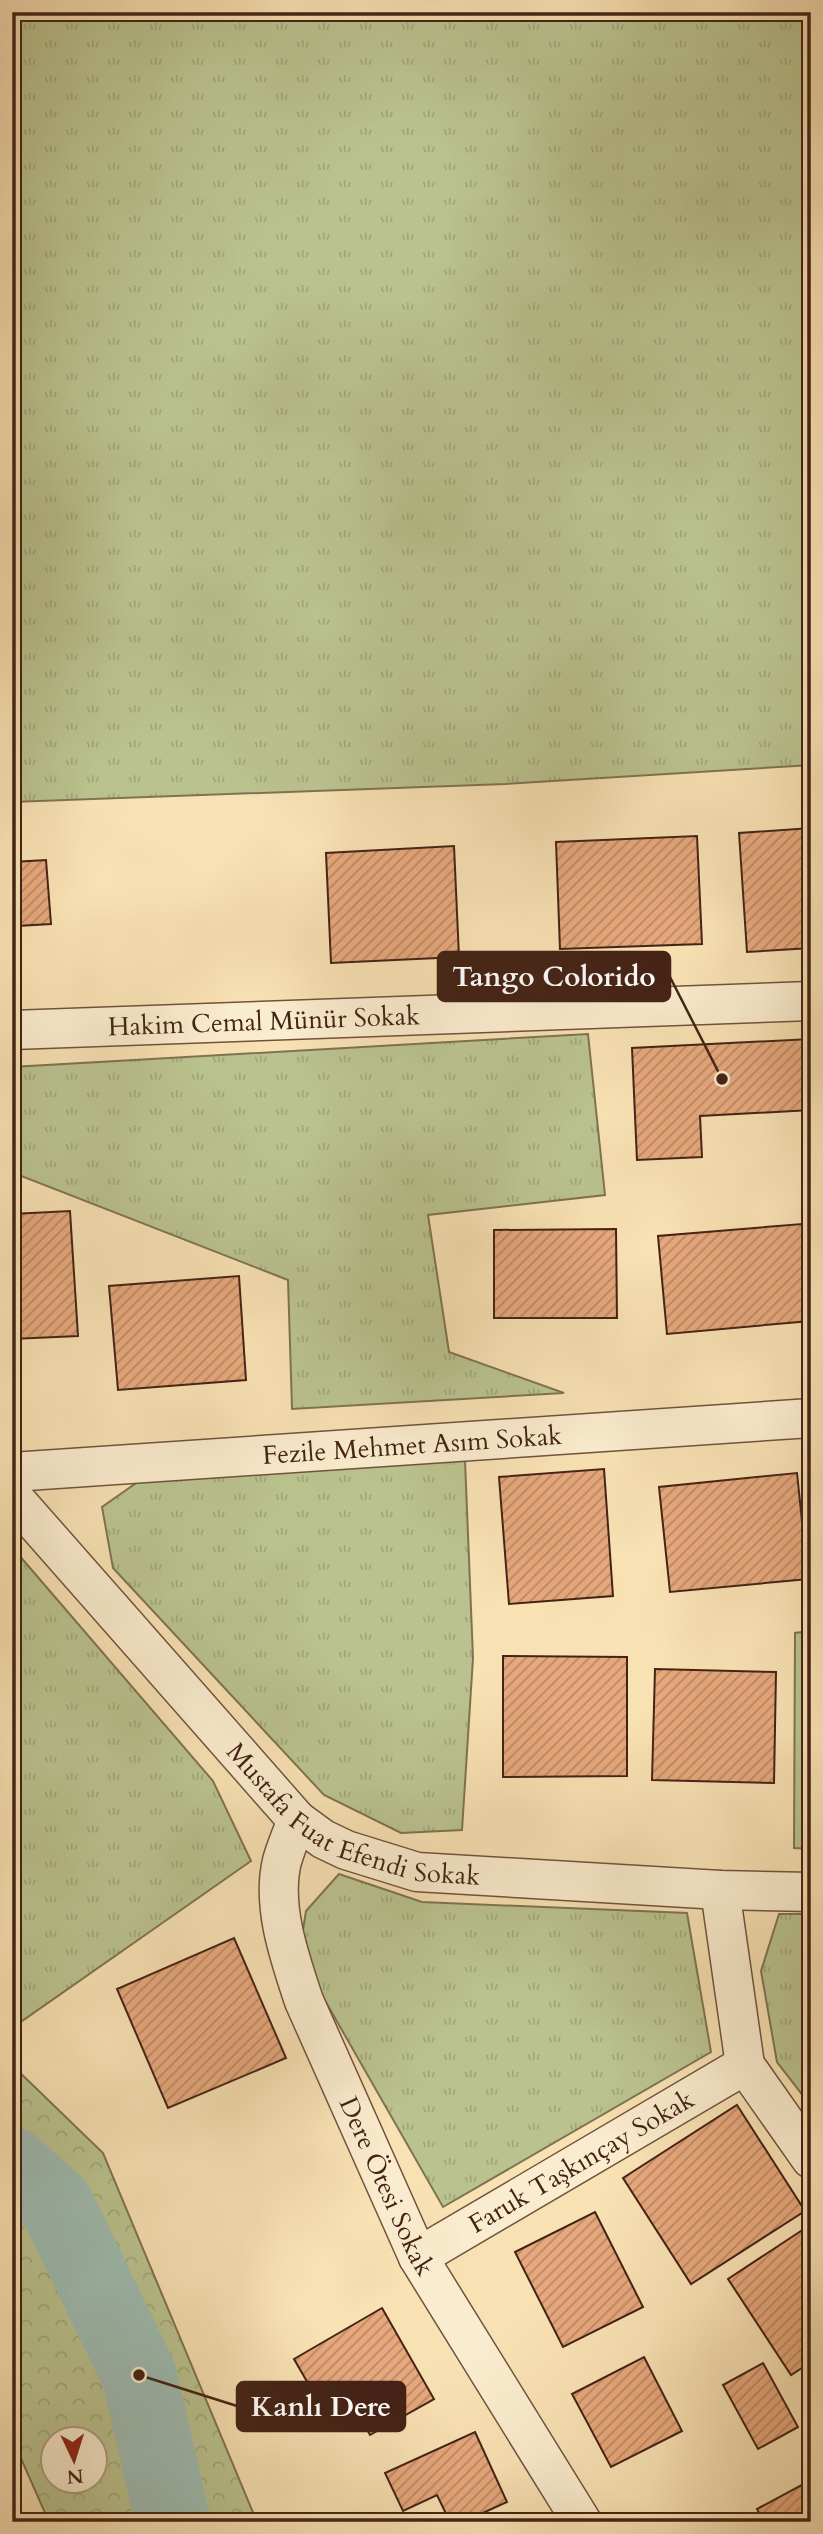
<svg xmlns="http://www.w3.org/2000/svg" width="823" height="2534" font-family="Cardo,serif">
<style>
.grass{fill:url(#grass-tufts);stroke:#7f7352;stroke-width:2}
.forest{fill:url(#forest-crowns);stroke:#7f7352;stroke-width:2;fill-rule:evenodd}
.lines{fill:none;stroke-linecap:round;stroke-linejoin:round}
.river{stroke:#9ebcb2;stroke-width:75}
.building{fill:url(#building-hatch);stroke:#442316;stroke-width:2}
.minor-casing{stroke:#71523d;stroke-width:41}
.minor{stroke:#faecce;stroke-width:38}
.labels{text-anchor:middle;dominant-baseline:central;stroke-width:5;stroke-linejoin:round;paint-order:stroke}
.street-label{font-size:26px;fill:#442316;stroke:#faecce}
.leader{fill:none;stroke:#442316;stroke-width:2.5}
.callout-dot{fill:#442316;stroke:#faecce;stroke-width:2.5}
.callout{fill:#442316;stroke:#442316;stroke-width:2.5}
.callout-label{font-size:28px;text-anchor:middle;font-weight:bold;fill:#fff}
</style>
<defs>
<pattern id="grass-tufts" width="24" height="20" patternUnits="userSpaceOnUse" patternTransform="scale(1.75)"><rect width="24" height="20" fill="#bac38f"/><path d="M3 7l-1-3M5 7V3M7 7l1-3M15 17l-1-3M17 17v-4M19 17l1-3" fill="none" stroke="#a1a77b"/></pattern>
<pattern id="forest-crowns" width="20" height="18" patternUnits="userSpaceOnUse" patternTransform="scale(1.75)"><rect width="20" height="18" fill="#bac38f"/><path d="M2 6a3 3 0 1 1 6 0M12 15a3 3 0 1 1 6 0" fill="none" stroke="#a1a77b"/></pattern>
<pattern id="building-hatch" width="6" height="6" patternUnits="userSpaceOnUse" patternTransform="scale(1.75)"><rect width="6" height="6" fill="#e6a87c"/><path d="M-1 1l2-2M0 6l6-6M5 7l2-2" fill="none" stroke="#bc8865"/></pattern>
</defs>
<rect width="100%" height="100%" fill="#f8e1b3"/>
<filter id="stains"><feTurbulence type="fractalNoise" baseFrequency=".00286" numOctaves="4"/><feColorMatrix values="0 0 0 0 .2 0 0 0 0 .09 0 0 0 0 .02 0 0 0 .5 -.17"/></filter>
<radialGradient id="worn" r=".72"><stop offset=".6" stop-color="#630" stop-opacity="0"/><stop offset="1" stop-color="#630" stop-opacity=".3"/></radialGradient>
<!-- grass -->
<g class="grass">
<polygon points="12,12 811,12 811,765 505,784 12,802"/>
<polygon points="588,1034 605,1195 428,1215 449,1352 564,1393 292,1409 288,1280 19,1175 12,1179 12,1067"/>
<polygon points="465,1460 473,1658 462,1830 401,1833 324,1795 113,1568 102,1507 142,1479"/>
<polygon points="12,1547 213,1781 251,1861 12,2028"/>
<polygon points="811,1631 811,1849 794,1848 795,1633"/>
<polygon points="339,1874 422,1902 687,1913 711,2052 443,2207 299,1955 306,1911"/>
<polygon points="779,1914 811,1914 811,2106 777,2062 761,1971"/>
</g>
<!-- forest -->
<path class="forest" d="M 12,2065 L 103,2153 L 257,2522 L 49,2522 L 12,2438 ZM 52,2440 L 94,2440 L 94,2482 L 52,2482 Z"/>
<g class="lines">
<!-- river -->
<polyline class="river" points="12,2165 56,2204 139,2375 173,2522"/>
</g>
<!-- building -->
<g class="building">
<polygon points="811,828 811,948 747,952 739,833"/>
<polygon points="697,836 702,944 560,949 556,842"/>
<polygon points="454,846 459,957 331,963 326,853"/>
<polygon points="46,860 51,924 17,926 21,975 12,976 12,862"/>
<polygon points="811,1039 811,1110 700,1116 702,1157 637,1160 632,1048"/>
<polygon points="70,1211 78,1336 12,1339 12,1214"/>
<polygon points="802,1224 810,1321 667,1334 658,1236"/>
<polygon points="616,1229 617,1318 494,1318 494,1230"/>
<polygon points="239,1276 246,1380 118,1390 109,1286"/>
<polygon points="604,1469 613,1596 509,1604 499,1477"/>
<polygon points="797,1473 808,1579 670,1592 659,1487"/>
<polygon points="503,1656 627,1657 627,1776 503,1777"/>
<polygon points="655,1669 776,1672 774,1783 652,1780"/>
<polygon points="234,1938 286,2058 168,2108 117,1989"/>
<polygon points="737,2105 805,2211 691,2284 623,2178"/>
<polygon points="595,2212 643,2307 563,2347 515,2252"/>
<polygon points="810,2225 811,2362 791,2375 728,2279"/>
<polygon points="382,2308 434,2399 370,2435 348,2397 324,2411 294,2359"/>
<polygon points="644,2357 682,2431 611,2467 572,2394"/>
<polygon points="763,2363 798,2427 758,2449 723,2385"/>
<polygon points="475,2432 507,2502 463,2522 450,2522 437,2495 403,2511 385,2473"/>
<polygon points="811,2480 811,2522 764,2522 757,2509"/>
</g>
<g class="lines">
<defs>
<g id="minor">
<path id="s1" d="M 12,1030 L 811,1001"/>
<path id="s2" d="M 12,1472 L 811,1418"/>
<path id="s3" d="M 12,1496 L 297,1820 L 323,1839 L 346,1850 L 417,1872 L 720,1890 L 811,1892"/>
<path id="s4" d="M 297,1820 C 292,1833 286,1847 282,1861 C 271,1906 290,1959 304,2001 L 418,2257 L 582,2522"/>
<polyline points="720,1890 745,2065 811,2159"/>
<path id="s5" d="M 418,2257 L 745,2065"/>
</g>
</defs>
<!-- minor casing -->
<use href="#minor" class="minor-casing"/>
<!-- minor -->
<use href="#minor" class="minor"/>
</g>
<g class="labels">
<!-- street labels -->
<g class="street-label">
<text stroke="none"><textPath href="#s1" startOffset="252">Hakim Cemal Münür Sokak</textPath></text>
<text stroke="none"><textPath href="#s2" startOffset="401">Fezile Mehmet Asım Sokak</textPath></text>
<text stroke="none"><textPath href="#s3" startOffset="480">Mustafa Fuat Efendi Sokak</textPath></text>
<text stroke="none"><textPath href="#s5" startOffset="189">Faruk Taşkınçay Sokak</textPath></text>
<text stroke="none"><textPath href="#s4" startOffset="390">Dere Ötesi Sokak</textPath></text>
</g>
</g>
<!-- callouts -->
<path class="leader" d="M722 1079L670 977M139 2375L237 2406"/>
<g class="callout-dot">
<circle cx="722" cy="1079" r="7"/>
<circle cx="139" cy="2375" r="7"/>
</g>
<g class="callout">
<rect x="438" y="952" width="232" height="49" rx="7"/>
<rect x="237" y="2382" width="168" height="49" rx="7"/>
</g>
<g class="callout-label">
<text x="554" y="986">Tango Colorido</text>
<text x="321" y="2416">Kanlı Dere</text>
</g>
<!-- margin -->
<rect width="823" height="2534" fill="none" stroke="#f8e1b3" stroke-width="42"/>
<rect x="14" y="14" width="795" height="2506" fill="none" stroke="#442316" stroke-width="3.5"/>
<rect x="21" y="21" width="781" height="2492" fill="none" stroke="#442316" stroke-width="2"/>
<!-- north arrow -->
<g transform="translate(74 2460) rotate(176)"><circle r="33" fill="#faecce" stroke="#b19c84" stroke-width="2"/>
<path d="M0-5L12 26L0 18L-12 26Z" fill="#8f2418"/>
<text y="-10" font-size="19" font-weight="bold" text-anchor="middle" fill="#442316">N</text>
</g>
<rect width="100%" height="100%" filter="url(#stains)"/>
<rect width="100%" height="100%" fill="url(#worn)"/>
</svg>
